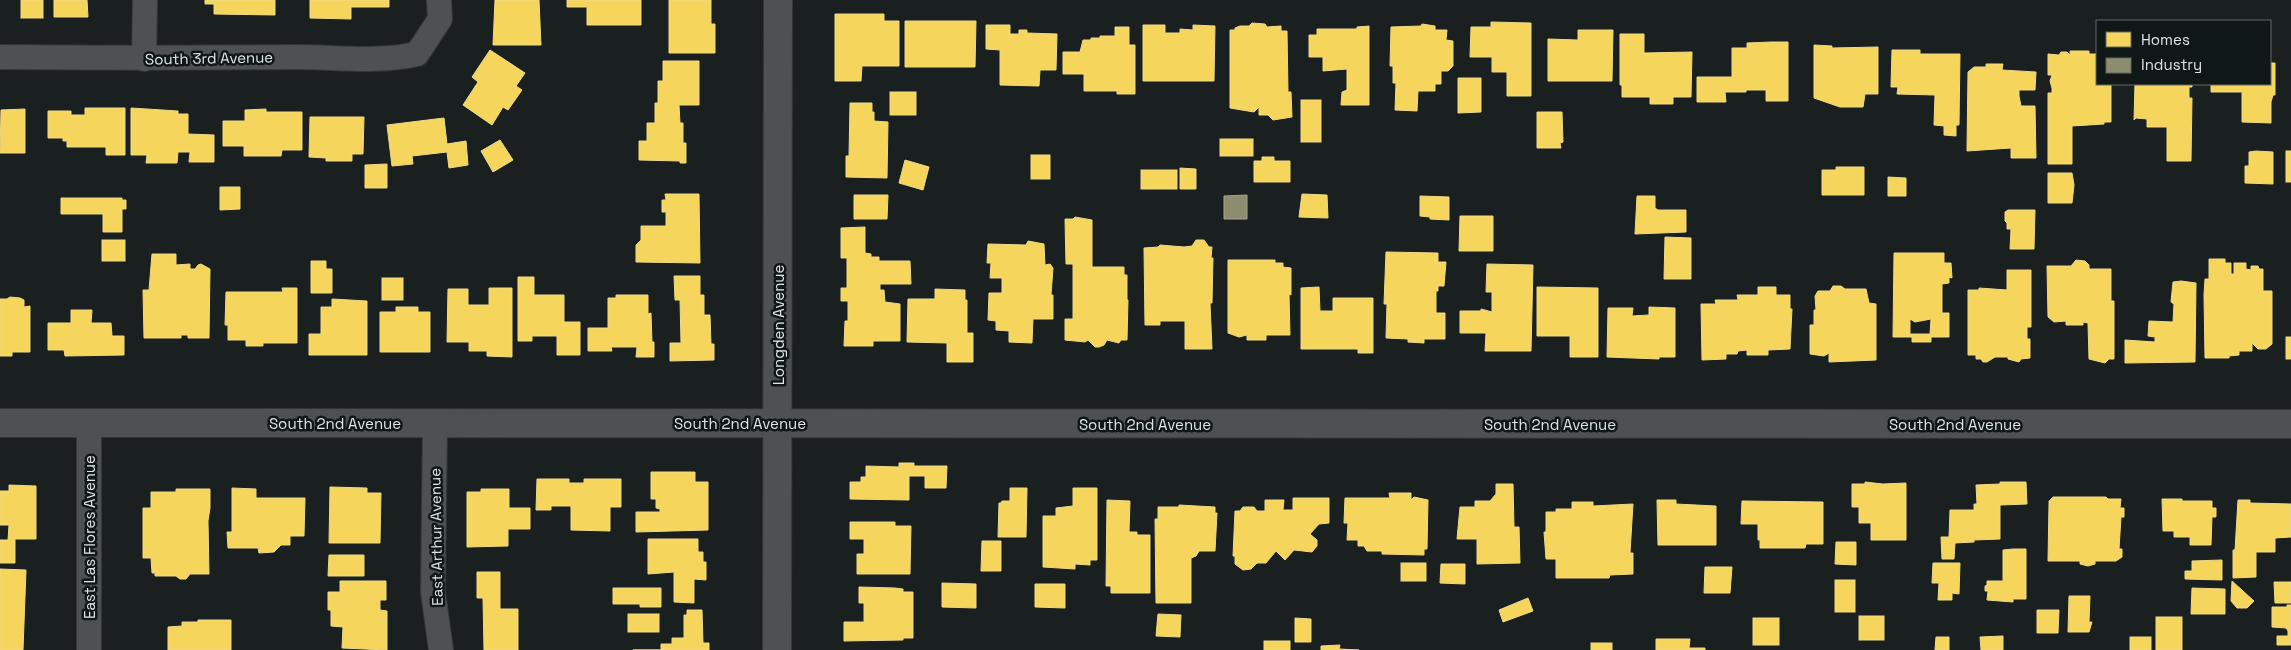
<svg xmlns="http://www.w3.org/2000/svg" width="2291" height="650" font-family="'Space Grotesk',sans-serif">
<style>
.homes{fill:#f6d55c;stroke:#efda85;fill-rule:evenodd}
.industry{fill:#8c8c6e;stroke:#a5a792}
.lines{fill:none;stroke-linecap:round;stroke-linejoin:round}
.street-casing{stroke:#353838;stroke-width:26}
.secondary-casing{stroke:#353838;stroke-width:30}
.street{stroke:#4e5151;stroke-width:24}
.secondary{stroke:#4e5151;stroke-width:28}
.labels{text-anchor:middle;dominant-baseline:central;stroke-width:5;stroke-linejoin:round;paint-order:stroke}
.street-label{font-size:15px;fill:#e0e5e5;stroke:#101717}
</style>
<rect width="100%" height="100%" fill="#1a1f1f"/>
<!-- homes -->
<g class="homes">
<rect x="21" y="0" width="22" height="18"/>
<polygon points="54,0 87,0 88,17 54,17"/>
<polygon points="205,0 275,0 275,15 214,14 214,4 205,4"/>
<polygon points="310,0 389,0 389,7 351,7 351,19 310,18"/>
<polygon points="495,0 539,0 541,45 493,45"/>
<polygon points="567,0 641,0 641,25 587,25 587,7 567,7"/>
<polygon points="669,0 711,0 711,24 715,24 715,53 669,53"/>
<polygon points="835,14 884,14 884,21 899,21 899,66 862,66 861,81 835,81"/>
<polygon points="905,21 976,21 975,67 905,67"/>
<polygon points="1491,22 1531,23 1531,96 1507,96 1507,72 1492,72 1492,57 1470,57 1471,27 1491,27"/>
<polygon points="1252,23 1265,24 1267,27 1281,26 1281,31 1287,31 1288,92 1291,92 1292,117 1273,120 1268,115 1259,115 1259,107 1254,112 1230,108 1230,30 1235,30 1235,28 1240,26 1249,26"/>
<polygon points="1422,24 1435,26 1435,30 1447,30 1446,40 1453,41 1453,66 1448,71 1441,71 1441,84 1435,84 1435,91 1418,91 1417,111 1395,110 1396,83 1393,83 1393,66 1390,66 1391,27 1421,26"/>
<polygon points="986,25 1010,25 1010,34 1019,34 1019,30 1027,30 1027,33 1057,34 1056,70 1040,70 1039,86 1000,85 1000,50 986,49"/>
<polygon points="1143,25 1165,25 1165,33 1180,33 1180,29 1193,30 1193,25 1215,26 1214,81 1143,81"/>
<polygon points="1369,26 1369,105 1341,105 1342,92 1347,90 1347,69 1323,71 1323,57 1309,57 1309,35 1317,35 1317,29 1357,29 1357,27"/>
<polygon points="1115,27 1129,27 1129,45 1135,45 1135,94 1117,94 1117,91 1084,91 1084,74 1063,74 1063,52 1080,52 1083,40 1091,40 1091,38 1100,38 1100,36 1115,36"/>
<polygon points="1578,30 1613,30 1612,81 1548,81 1548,39 1578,40"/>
<polygon points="1620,34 1644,34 1644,53 1692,52 1691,97 1673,97 1673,104 1650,104 1650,97 1622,97 1622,85 1620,85"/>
<polygon points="1771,42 1788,42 1788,101 1766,101 1766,90 1746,90 1746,92 1725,92 1726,102 1697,102 1697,77 1732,77 1732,48 1747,48 1747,43"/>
<polygon points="1814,45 1832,46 1832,48 1878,47 1878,94 1865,94 1863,107 1840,107 1814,98"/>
<polygon points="490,50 525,73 516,86 522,90 508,110 503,107 492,125 463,105 478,82 472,77"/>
<polygon points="1892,50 1920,50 1920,54 1960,54 1959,125 1956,125 1956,136 1944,135 1944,126 1934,125 1935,95 1897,94 1898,87 1891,87"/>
<polygon points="2070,51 2089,51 2089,54 2097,54 2097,84 2111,84 2111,122 2104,122 2104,124 2072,126 2072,164 2048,164 2048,93 2052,93 2052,88 2050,81 2052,75 2048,75 2048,54 2059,55 2061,52 2067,52 2070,55"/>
<polygon points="663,61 699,61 699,105 679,105 680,123 683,123 683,143 686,143 686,163 680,163 680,161 639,160 639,141 647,141 647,123 655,123 655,103 658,103 658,81 663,81"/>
<polygon points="2270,63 2275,63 2275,95 2273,95 2271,102 2271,123 2242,122 2242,92 2211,92 2211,84 2270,84"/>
<polygon points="1986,64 2003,64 2002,70 2036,72 2035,90 2019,90 2019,96 2021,106 2035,106 2036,158 2011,158 2011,148 1967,151 1968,72 1974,67 1986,67"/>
<polygon points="1458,78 1481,78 1481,112 1458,113"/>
<polygon points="2135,84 2192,84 2192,87 2189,87 2189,98 2192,98 2191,161 2167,161 2167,127 2147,127 2147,119 2136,118 2134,120"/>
<rect x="890" y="92" width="26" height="23"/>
<rect x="1301" y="100" width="20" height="42"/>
<polygon points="850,103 872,103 872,112 874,112 874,121 888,122 887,178 846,177 846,156 849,156"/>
<polygon points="85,108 125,108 125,155 106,155 106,147 67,147 67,141 63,141 63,138 48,138 48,111 71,111 71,115 85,115"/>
<polygon points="131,108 178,111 178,114 188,114 188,134 214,135 214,162 189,162 190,152 178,152 177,163 146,163 147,155 131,155"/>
<polygon points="25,109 25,153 0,153 1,110"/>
<polygon points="266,109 266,112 302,112 302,150 282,150 281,156 244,156 244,146 223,146 223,121 245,121 245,110"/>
<polygon points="1537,112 1562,112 1563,142 1560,143 1561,148 1537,148"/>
<polygon points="310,117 364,117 363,154 352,154 352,161 326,161 326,158 309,157"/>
<polygon points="444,118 447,144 466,141 468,165 449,168 447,152 412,156 413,164 392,166 387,125"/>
<rect x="1220" y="139" width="33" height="17"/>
<polygon points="500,140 513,160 493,172 481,151"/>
<polygon points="2256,151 2273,152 2273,184 2245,183 2245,166 2249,166 2249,152"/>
<rect x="2286" y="151" width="5" height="31"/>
<rect x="1031" y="155" width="19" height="24"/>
<polygon points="1262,157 1274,157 1274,161 1290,161 1290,182 1254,182 1254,161 1262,161"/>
<polygon points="905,160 929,167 923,190 899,183"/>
<polygon points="387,164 387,188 365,188 365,165"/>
<polygon points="1836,167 1864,167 1864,195 1822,195 1822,170 1836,170"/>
<polygon points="1180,168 1196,169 1196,189 1180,189"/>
<rect x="1141" y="170" width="36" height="19"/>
<polygon points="2048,173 2072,173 2074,185 2072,203 2048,203"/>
<polygon points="1888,177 1906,178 1906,196 1888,196"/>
<polygon points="220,187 240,187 240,209 220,210"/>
<polygon points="665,194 699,194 700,263 636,262 636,245 641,240 641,226 666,226 666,212 662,212 662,200 666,200"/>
<polygon points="1302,194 1327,195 1328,218 1299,217"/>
<polygon points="854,195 888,195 887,219 854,219"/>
<polygon points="1420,196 1449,197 1449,220 1430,219 1430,217 1420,216"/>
<polygon points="1637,196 1655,196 1655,208 1658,210 1686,210 1686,232 1635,234"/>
<polygon points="61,198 122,198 122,200 126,200 126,209 122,209 122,232 103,232 103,214 61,214"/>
<polygon points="2008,210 2035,210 2034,249 2010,249 2011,229 2007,229 2007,223 2005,221 2005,212"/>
<polygon points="1460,216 1493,216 1493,251 1459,251"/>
<polygon points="1075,217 1092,220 1092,267 1124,267 1124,275 1127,275 1127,300 1128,300 1127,340 1121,340 1119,343 1107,340 1104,345 1099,347 1095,347 1088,340 1085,342 1065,340 1065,319 1073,319 1073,264 1066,264 1065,219 1073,219"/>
<polygon points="865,227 865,253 871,254 871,257 879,257 879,261 910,261 911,284 880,284 880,290 884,290 885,302 900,304 900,341 873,341 873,346 844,346 845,321 848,321 848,301 841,301 841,288 847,288 847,258 841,258 841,228"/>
<polygon points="1665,237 1691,238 1691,279 1664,279"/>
<rect x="102" y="240" width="23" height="21"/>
<polygon points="1196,240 1204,240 1209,247 1212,247 1211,258 1213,258 1212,303 1210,303 1212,349 1185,349 1185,321 1160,321 1160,325 1145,325 1144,248 1158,247 1160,245 1184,247 1192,246"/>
<polygon points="1028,241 1044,244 1045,265 1050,264 1053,268 1051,295 1053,295 1053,319 1033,319 1032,343 1009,342 1009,331 996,330 996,321 988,320 989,293 1002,293 1002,278 990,278 991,263 987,263 988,244 1026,245"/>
<polygon points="1386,252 1438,253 1438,262 1446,262 1444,286 1438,286 1438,291 1436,291 1436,313 1445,313 1445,339 1424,339 1424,343 1408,342 1408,339 1386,338 1387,304 1384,304"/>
<path d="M 1894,253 L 1944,253 L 1944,263 L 1951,263 L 1952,278 L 1949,277 L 1949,283 L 1942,284 L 1942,313 L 1949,313 L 1949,337 L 1931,337 L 1931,342 L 1912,342 L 1912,337 L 1893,337 ZM 1910,319 L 1915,322 L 1931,319 L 1930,334 L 1910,334 Z"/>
<polygon points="152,254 176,254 176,265 190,264 190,269 195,269 198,265 201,264 210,269 209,338 188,338 188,335 181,335 181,338 144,338 143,290 149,290"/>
<polygon points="2209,259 2225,259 2225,263 2231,263 2231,274 2234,274 2234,263 2246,263 2246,269 2251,270 2251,266 2258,266 2259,269 2263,269 2263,291 2272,291 2272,344 2266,349 2258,349 2252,343 2252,351 2239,351 2239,355 2229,356 2229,358 2205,358 2204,295 2205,279 2209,279"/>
<polygon points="1228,260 1275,260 1275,263 1283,263 1283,267 1291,268 1291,295 1289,294 1290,335 1266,335 1266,340 1247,340 1247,335 1239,337 1228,333"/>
<polygon points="2076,260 2085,261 2089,265 2089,269 2111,269 2111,301 2114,301 2114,359 2109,359 2105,363 2089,359 2088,323 2083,322 2083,325 2066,325 2066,321 2054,322 2048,317 2047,266 2071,266"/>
<polygon points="311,261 326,261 326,269 332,269 332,293 311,293"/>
<polygon points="1487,264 1533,265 1531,351 1485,351 1486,333 1460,333 1460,311 1481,311 1481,309 1492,312 1492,292 1486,292"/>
<polygon points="2007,270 2031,270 2031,327 2027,327 2027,339 2030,339 2030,358 2021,359 2019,362 2008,359 2008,357 1995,357 1987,362 1983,362 1981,359 1976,359 1976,355 1968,355 1968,290 1979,290 1979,288 2007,290"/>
<polygon points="674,276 700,276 700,295 704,295 704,315 710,315 711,344 714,344 714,360 670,361 670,343 681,343 680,300 675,300"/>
<polygon points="518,277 534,277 534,295 564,295 564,322 580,322 580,355 557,355 557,336 532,336 532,341 518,341"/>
<rect x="382" y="278" width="21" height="22"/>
<polygon points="2181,281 2196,283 2195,362 2125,363 2125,340 2155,342 2155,337 2148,336 2149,321 2173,322 2174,304 2171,302 2173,282"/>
<polygon points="1833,286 1841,286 1845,289 1866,289 1869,303 1876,304 1876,360 1829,362 1829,353 1824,356 1810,354 1810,325 1814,325 1814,310 1816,310 1815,296 1818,291 1830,291"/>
<polygon points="1319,287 1320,311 1333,311 1333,298 1373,298 1373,353 1358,353 1358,349 1301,349 1301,288"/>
<polygon points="1537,287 1598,288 1598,357 1570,357 1570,336 1537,336"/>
<polygon points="1758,287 1776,287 1776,295 1790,295 1790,309 1792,309 1790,349 1768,350 1768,355 1747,355 1747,350 1738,351 1737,354 1726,354 1726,359 1702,360 1701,304 1716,304 1715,300 1738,300 1737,295 1758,295"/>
<polygon points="282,288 297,288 297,343 263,343 263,346 246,346 246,340 228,340 228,325 225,325 226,292 283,292"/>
<polygon points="489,288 512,288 512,357 487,356 487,351 469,351 469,342 447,342 448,289 468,289 468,305 489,305"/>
<polygon points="935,289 965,290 965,300 967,300 967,333 973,333 973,362 947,362 947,343 907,342 908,299 935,299"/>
<polygon points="616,295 648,295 648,314 651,313 652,342 654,342 654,357 636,357 637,347 611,347 612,351 588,351 588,328 608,328 608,298 616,298"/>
<polygon points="10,297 20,298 24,300 24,307 30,306 30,352 12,352 12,356 0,356 0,299 7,299"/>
<polygon points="332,299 367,301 367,355 309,355 309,334 321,334 321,307 332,307"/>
<polygon points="396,307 418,307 418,312 430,312 430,352 380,352 380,312 396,312"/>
<polygon points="1649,307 1675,308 1675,357 1659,357 1659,359 1607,357 1608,308 1633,308 1632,316 1649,315"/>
<polygon points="71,310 92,310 91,323 111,323 112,336 124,336 124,355 65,356 64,350 48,350 48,323 71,323"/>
<rect x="2286" y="337" width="5" height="22"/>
<polygon points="899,463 914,463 914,466 947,466 946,488 925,488 925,476 909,476 909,500 850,499 850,482 861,482 861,477 866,477 866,466 899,467"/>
<polygon points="651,472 695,472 695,482 708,482 708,530 636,532 636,512 660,512 660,509 656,508 656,499 651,499"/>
<polygon points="537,479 569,479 569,483 584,483 584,479 621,479 621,507 610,507 610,531 571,530 571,506 551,506 551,510 536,510"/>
<polygon points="1865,482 1883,484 1906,483 1906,540 1871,540 1871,523 1859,523 1859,507 1852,507 1852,484 1865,484"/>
<polygon points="2000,482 2026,482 2027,504 2000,505 2000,539 1974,540 1974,542 1955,543 1954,559 1942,559 1941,537 1949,537 1950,510 1974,510 1974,504 1977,504 1976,485 2000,484"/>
<polygon points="1496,484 1513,484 1514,527 1519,527 1520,563 1477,564 1477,539 1457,539 1460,507 1475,507 1475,501 1490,501 1496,494"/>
<polygon points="9,485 36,486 36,539 15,539 15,563 0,563 0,540 8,540 9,525 0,525 0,491 9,491"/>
<polygon points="330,487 367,488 367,493 381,493 380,543 329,543"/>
<polygon points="232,488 256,489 256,498 305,498 304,536 290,536 290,545 281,545 274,552 259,553 258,548 228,548 227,532 232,532"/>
<polygon points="1010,488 1027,488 1026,537 998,537 999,503 1001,503 1002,501 1010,501"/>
<polygon points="1073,488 1097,488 1097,560 1090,560 1090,565 1075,564 1075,569 1043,567 1043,516 1056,516 1056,508 1073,506"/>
<polygon points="176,489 210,489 210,508 208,521 209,574 190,574 186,579 180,579 176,576 155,576 155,573 152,573 151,558 143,558 143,508 151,508 151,492 176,492"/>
<polygon points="481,489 509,489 509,508 530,508 530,529 508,529 508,546 467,547 467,492 481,492"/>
<polygon points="1389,493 1411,493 1411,500 1414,497 1428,500 1427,549 1424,549 1424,555 1382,554 1382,551 1367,551 1364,546 1358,546 1358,540 1347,540 1348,523 1344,523 1345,498 1390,498"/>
<polygon points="2053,497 2106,497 2108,499 2121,499 2120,508 2124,508 2124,517 2121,517 2119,549 2122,549 2122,557 2116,561 2095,561 2095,564 2088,566 2080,564 2080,561 2048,561 2049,504 2049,501"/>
<polygon points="1293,498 1329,498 1329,523 1319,524 1310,534 1317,540 1317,546 1312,552 1294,550 1285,560 1276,551 1266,563 1257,563 1251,569 1243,570 1235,564 1235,556 1233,556 1235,511 1240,511 1243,507 1254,507 1257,511 1265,511 1265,500 1284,500 1283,510 1293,510"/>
<polygon points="2162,499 2182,499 2182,501 2212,501 2212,508 2216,508 2216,517 2212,517 2211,545 2190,545 2190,537 2174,537 2174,531 2163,531"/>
<polygon points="1107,500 1130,501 1129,532 1137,532 1137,535 1150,535 1150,593 1111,593 1111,586 1106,586"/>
<polygon points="1657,500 1676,500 1676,504 1716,506 1716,545 1658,545"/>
<polygon points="2238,500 2250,500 2250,503 2291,504 2291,537 2275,538 2275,552 2256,552 2256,577 2233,578 2233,550 2235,550"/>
<polygon points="1742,501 1823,502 1823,544 1806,544 1805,548 1760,548 1760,540 1758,540 1758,524 1741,524"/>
<polygon points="1572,502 1593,502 1593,506 1633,504 1630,553 1633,553 1633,574 1610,575 1609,578 1556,578 1556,559 1546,559 1544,532 1546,532 1546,512 1556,512 1556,509 1572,509"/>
<polygon points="1179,505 1215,507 1215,513 1217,513 1215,551 1199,551 1196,556 1191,558 1191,603 1156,603 1155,519 1158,519 1158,507 1179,507"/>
<polygon points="850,522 895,522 895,526 911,526 910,574 857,574 857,554 864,554 864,539 850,539"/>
<polygon points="648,539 698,539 698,552 703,552 703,562 706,562 706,580 694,579 694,603 674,602 674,572 648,574"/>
<polygon points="982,541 1001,541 1001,571 981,571"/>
<polygon points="1836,542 1856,542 1856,565 1835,564"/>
<polygon points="2013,549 2026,549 2026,599 2013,599 2013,602 1987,600 1988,591 1985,591 1985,586 1987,585 1987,581 2003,581 2003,550"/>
<polygon points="329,555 364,555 364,576 328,576"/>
<polygon points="2222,560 2222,580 2185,579 2185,571 2192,571 2192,561"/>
<rect x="1401" y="563" width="25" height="18"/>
<polygon points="1933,563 1960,563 1959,594 1952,593 1952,600 1938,600 1939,583 1932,583"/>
<polygon points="1441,564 1465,564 1465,584 1440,583"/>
<polygon points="1705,567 1732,567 1730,593 1704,593"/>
<polygon points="0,569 26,570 23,650 0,650"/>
<polygon points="477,572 500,572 500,609 518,609 518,650 484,650 483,598 477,598"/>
<rect x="1835" y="580" width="20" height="32"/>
<polygon points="340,581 386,581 386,600 380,600 380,610 387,611 387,650 342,648 343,627 331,626 331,610 328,610 328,592 340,592"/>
<polygon points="2232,581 2254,601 2247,608 2237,608 2231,601"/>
<polygon points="2274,582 2291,582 2291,603 2275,603"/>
<polygon points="942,583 976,584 976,608 942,607"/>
<polygon points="1035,584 1065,584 1065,608 1035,607"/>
<polygon points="859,587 895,588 903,589 903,592 913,592 913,638 903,638 903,640 844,641 844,622 864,622 864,603 859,603"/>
<polygon points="613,588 661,588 661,607 640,607 640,604 613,604"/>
<polygon points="2192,588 2225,589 2225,614 2191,614"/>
<polygon points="2069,596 2090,596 2089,622 2092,622 2089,632 2068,632"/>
<polygon points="1528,598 1533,611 1503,622 1499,610"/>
<polygon points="2287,605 2291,605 2291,645 2277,645 2277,636 2288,636 2288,631 2286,628 2272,627 2272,607 2287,607"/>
<polygon points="687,610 702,610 703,643 709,643 709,650 633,650 661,650 661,644 672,644 672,638 684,638 684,615 687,615"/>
<polygon points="2037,610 2059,610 2058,633 2037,633"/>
<rect x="628" y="614" width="31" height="18"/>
<polygon points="1158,614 1181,615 1180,637 1156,636"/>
<rect x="1859" y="616" width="25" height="24"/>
<rect x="2156" y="617" width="26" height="33"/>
<polygon points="1295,618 1311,619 1311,642 1295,642"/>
<rect x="1753" y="618" width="26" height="27"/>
<polygon points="198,620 231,620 231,650 168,650 168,627 182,626 182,622 198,622"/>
<polygon points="2003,636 2003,650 1981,650 1980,637"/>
<polygon points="1936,637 1949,637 1949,650 1935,650"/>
<rect x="2130" y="637" width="21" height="13"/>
<polygon points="1656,639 1690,639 1689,648 1705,648 1705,650 1656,650"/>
<rect x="1264" y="641" width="26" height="9"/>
<rect x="1591" y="643" width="21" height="7"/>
<polygon points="1340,645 1339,649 1359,650 1321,650 1321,646"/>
</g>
<!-- industry -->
<polygon class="industry" points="1247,195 1247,219 1224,219 1224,196"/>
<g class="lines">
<defs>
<g id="street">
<path d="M 0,57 C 99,58 197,58 296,57 C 336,57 378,63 417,54 L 440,19 L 439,0"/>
<polyline points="144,59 145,0"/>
<polyline points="435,423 433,592 441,650"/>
<polyline points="89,650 89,424"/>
</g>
<g id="secondary">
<polyline points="0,423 2291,424"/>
<polyline points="777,650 778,0"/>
</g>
</defs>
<!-- street casing -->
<use href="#street" class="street-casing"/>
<!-- secondary casing -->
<use href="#secondary" class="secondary-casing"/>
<!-- street -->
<use href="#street" class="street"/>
<!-- secondary -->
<use href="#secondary" class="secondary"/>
</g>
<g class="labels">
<!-- street labels -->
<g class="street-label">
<text transform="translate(209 58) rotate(-1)">South 3rd Avenue</text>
<text transform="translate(778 325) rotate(-90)">Longden Avenue</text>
<text x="335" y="423">South 2nd Avenue</text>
<text x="740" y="423">South 2nd Avenue</text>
<text x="1145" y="424">South 2nd Avenue</text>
<text x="1550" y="424">South 2nd Avenue</text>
<text x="1955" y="424">South 2nd Avenue</text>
<text transform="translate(89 537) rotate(-90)">East Las Flores Avenue</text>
<text transform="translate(436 537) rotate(-91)">East Arthur Avenue</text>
</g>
</g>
<!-- legend -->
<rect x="2096" y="20" width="175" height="65" fill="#101717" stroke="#636969"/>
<rect x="2106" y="32" width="25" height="15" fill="#f6d55c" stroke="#636969"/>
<text x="2141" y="45" font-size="15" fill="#e0e5e5">Homes</text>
<rect x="2106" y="58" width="25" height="15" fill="#8c8c6e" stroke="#636969"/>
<text x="2141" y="70" font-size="15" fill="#e0e5e5">Industry</text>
</svg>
